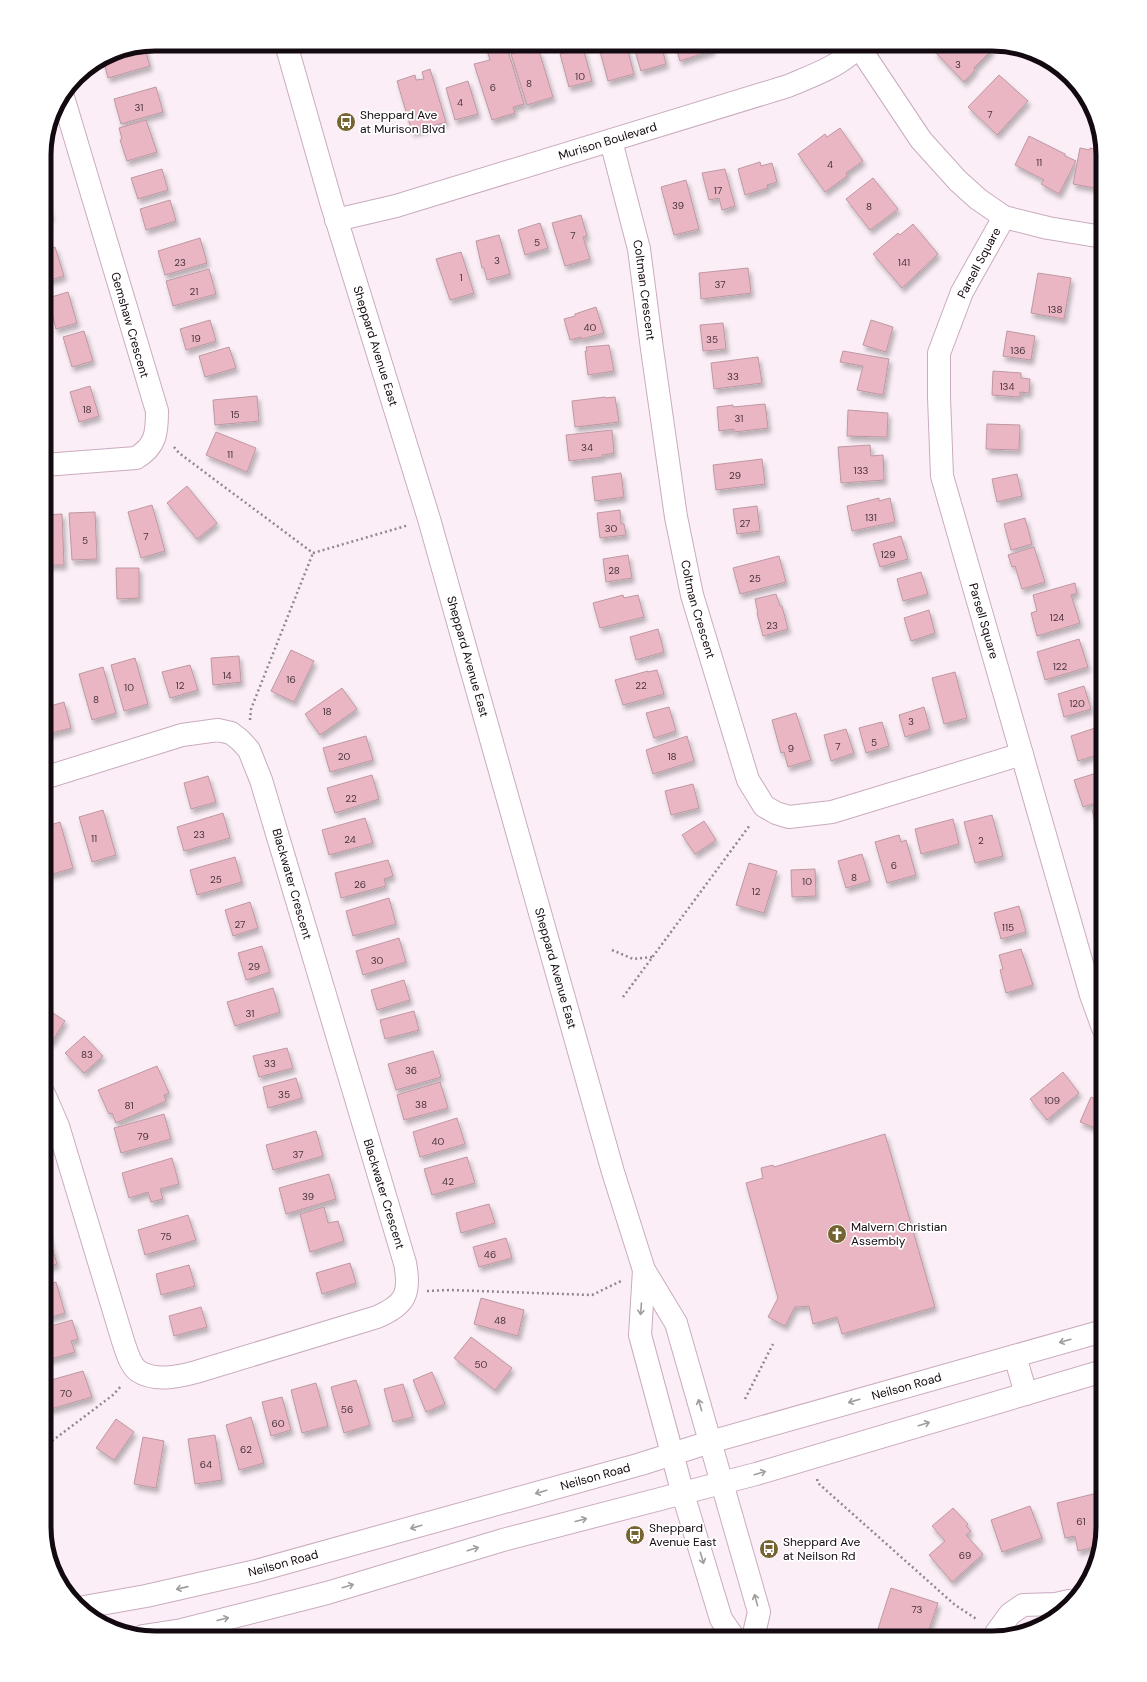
<svg xmlns="http://www.w3.org/2000/svg" width="1147" height="1682" font-family="'DM Sans',sans-serif">
<style>
.building{fill:#ebb6c4;stroke:#bd98a2;filter:url(#shadow)}
.lines{fill:none;stroke-linecap:round;stroke-linejoin:round}
.minor-casing{stroke:#caabc0;stroke-width:24}
.major-casing{stroke:#caabc0;stroke-width:24}
.path{stroke:#92878e;stroke-width:2.5;stroke-dasharray:2 3;stroke-linecap:butt}
.minor{stroke:#fff;stroke-width:22}
.major{stroke:#fff;stroke-width:22}
.oneway{stroke:#a19d9f}
.labels{text-anchor:middle;dominant-baseline:central;stroke-width:3.5;stroke-linejoin:round;paint-order:stroke}
.number-label{font-size:10px;fill:#49343d}
.poi-label{font-size:12px;fill:#130910;stroke:#fff;text-anchor:start}
.street-label{font-size:12px;fill:#130910;stroke:#fff}
.rim{fill:none;stroke:#130910;stroke-width:5}
</style>
<defs>
<filter id="shadow"><feDropShadow dx="2.5" dy="4.5" stdDeviation="2" flood-color="#0004"/></filter>
</defs>
<rect width="100%" height="100%" fill="#fbeef6"/>
<!-- building -->
<g class="building">
<polygon points="485,44 506,44 524,104 513,107 515,113 492,120 474,64 490,60"/>
<polygon points="598,44 626,44 634,74 608,81"/>
<polygon points="633,44 661,44 666,64 641,71"/>
<polygon points="675,44 711,44 713,50 680,61"/>
<polygon points="943,44 986,44 992,50 974,68 975,70 964,82 935,52"/>
<polygon points="144,46 150,66 108,78 103,59 113,52"/>
<polygon points="531,48 532,53 539,51 553,97 527,105 511,54"/>
<polygon points="583,48 592,81 569,87 560,54"/>
<polygon points="430,69 446,122 412,132 397,81 415,75 416,80 424,79 422,72"/>
<polygon points="999,75 1028,101 997,135 968,107"/>
<polygon points="468,81 478,114 455,120 446,88"/>
<polygon points="156,87 163,112 121,124 114,99"/>
<polygon points="146,120 157,152 127,161 120,140 122,139 119,128"/>
<polygon points="840,128 863,161 846,173 847,176 825,192 798,154 825,134 827,137"/>
<polygon points="1029,136 1065,154 1065,156 1076,161 1059,194 1041,184 1044,180 1015,165"/>
<polygon points="1080,148 1090,150 1090,148 1102,150 1103,186 1095,184 1095,188 1073,184"/>
<polygon points="760,162 761,166 772,163 777,182 767,185 768,188 745,195 738,169"/>
<polygon points="162,169 168,190 138,199 131,178"/>
<polygon points="725,169 735,206 722,210 719,198 709,200 702,173"/>
<polygon points="873,178 898,209 870,230 846,199"/>
<polygon points="686,180 699,229 674,235 661,187"/>
<polygon points="44,194 51,217 44,219"/>
<polygon points="170,200 176,221 146,230 140,209"/>
<polygon points="581,215 587,236 583,237 590,259 565,266 552,223"/>
<polygon points="540,223 548,248 525,255 518,230"/>
<polygon points="913,224 938,254 902,288 873,254 898,233 900,235"/>
<polygon points="499,235 510,274 487,280 484,268 482,268 476,241"/>
<polygon points="200,238 207,263 165,275 158,251"/>
<polygon points="55,247 64,276 44,282 44,250"/>
<polygon points="461,252 474,293 450,300 436,259"/>
<polygon points="748,268 751,293 701,299 699,273"/>
<polygon points="209,269 216,294 173,306 166,281"/>
<polygon points="1038,273 1071,278 1064,319 1031,313"/>
<polygon points="68,292 77,323 56,329 48,298"/>
<polygon points="596,307 604,333 582,339 581,337 570,340 564,319 575,316 575,314"/>
<polygon points="210,320 216,341 186,350 180,329"/>
<polygon points="871,320 893,327 886,352 863,345"/>
<polygon points="723,323 726,349 703,351 700,325"/>
<polygon points="84,331 93,361 72,367 63,337"/>
<polygon points="1007,331 1035,336 1031,360 1003,356"/>
<polygon points="609,345 614,371 588,375 585,351 587,351 586,347"/>
<polygon points="229,347 236,368 205,377 199,356"/>
<polygon points="843,351 889,359 883,395 857,390 863,366 840,362"/>
<polygon points="758,357 762,383 714,389 711,363"/>
<polygon points="993,371 1021,373 1021,378 1030,379 1029,393 1020,392 1020,397 992,395"/>
<polygon points="90,386 99,416 79,422 70,392"/>
<polygon points="257,396 259,421 215,425 213,400"/>
<polygon points="605,397 605,398 615,397 619,422 575,427 572,401"/>
<polygon points="765,404 768,428 734,432 734,429 719,431 717,407 733,405 733,407"/>
<polygon points="848,410 888,413 887,437 847,436"/>
<polygon points="987,424 1020,425 1019,450 986,449"/>
<polygon points="612,430 614,453 602,455 603,457 569,461 566,435"/>
<polygon points="216,432 256,448 247,472 206,455"/>
<polygon points="870,445 871,456 883,455 884,480 841,483 838,447"/>
<polygon points="762,459 765,484 716,490 713,465"/>
<polygon points="621,473 624,497 595,501 592,477"/>
<polygon points="1017,474 1022,496 997,502 992,479"/>
<polygon points="187,486 217,523 197,539 167,503"/>
<polygon points="879,498 879,501 890,498 895,522 852,531 847,506"/>
<polygon points="152,505 165,551 141,558 128,512"/>
<polygon points="757,506 760,531 737,534 733,509"/>
<polygon points="620,510 621,524 624,524 626,535 600,538 597,513"/>
<polygon points="95,512 97,559 72,560 69,513"/>
<polygon points="62,514 64,565 44,565 44,515"/>
<polygon points="1025,518 1032,544 1011,550 1004,524"/>
<polygon points="901,536 908,559 880,567 873,544"/>
<polygon points="1034,547 1045,582 1022,589 1015,566 1012,567 1008,555"/>
<polygon points="628,555 632,578 606,582 603,559"/>
<polygon points="779,556 786,582 740,594 733,568"/>
<polygon points="116,568 139,568 139,598 117,599"/>
<polygon points="921,572 928,594 903,601 897,579"/>
<polygon points="1075,583 1077,593 1071,595 1080,623 1037,636 1031,613 1037,611 1033,595"/>
<polygon points="776,594 780,606 782,606 788,629 763,636 757,613 758,613 755,599"/>
<polygon points="623,595 624,598 638,595 644,617 600,628 593,603"/>
<polygon points="929,610 935,633 911,641 904,618"/>
<polygon points="658,629 664,652 636,660 630,637"/>
<polygon points="1079,639 1088,667 1045,680 1037,652"/>
<polygon points="291,650 314,661 294,702 271,691"/>
<polygon points="239,656 241,682 213,685 211,658"/>
<polygon points="135,658 148,704 124,711 111,665"/>
<polygon points="190,665 198,690 170,698 162,672"/>
<polygon points="103,667 116,713 92,720 79,674"/>
<polygon points="657,670 664,694 623,705 615,680 648,671 648,672"/>
<polygon points="955,672 967,718 944,724 932,678"/>
<polygon points="1084,686 1091,709 1064,717 1058,694"/>
<polygon points="342,688 357,709 320,735 305,714"/>
<polygon points="64,702 71,728 44,735 44,708"/>
<polygon points="669,707 676,731 654,738 646,713"/>
<polygon points="924,707 930,729 905,737 899,715"/>
<polygon points="796,713 811,760 788,767 784,752 781,753 772,720"/>
<polygon points="882,722 889,746 866,753 859,728"/>
<polygon points="1095,728 1103,753 1078,761 1071,736"/>
<polygon points="846,729 854,753 831,761 824,735"/>
<polygon points="366,736 373,760 330,772 323,748"/>
<polygon points="687,736 694,761 653,774 646,750"/>
<polygon points="1103,771 1103,801 1083,807 1074,780"/>
<polygon points="372,775 379,799 335,813 327,788"/>
<polygon points="208,776 216,802 191,809 184,783"/>
<polygon points="693,784 699,808 671,815 665,791"/>
<polygon points="1103,807 1103,845 1101,845 1092,810"/>
<polygon points="103,810 116,855 92,862 79,817"/>
<polygon points="223,813 230,838 184,851 177,827"/>
<polygon points="992,815 1003,856 975,863 964,822"/>
<polygon points="365,818 373,843 329,855 322,830"/>
<polygon points="953,819 959,844 921,854 915,829"/>
<polygon points="704,821 716,840 695,854 682,835"/>
<polygon points="60,822 73,868 49,875 44,858 44,827"/>
<polygon points="899,835 901,842 906,840 916,875 887,883 875,842"/>
<polygon points="862,854 870,881 846,888 838,861"/>
<polygon points="235,857 242,882 197,895 190,870"/>
<polygon points="388,860 393,876 384,879 386,886 341,898 335,873"/>
<polygon points="749,863 777,871 764,913 736,905"/>
<polygon points="815,869 816,896 792,897 791,870"/>
<polygon points="389,898 396,924 353,936 346,911"/>
<polygon points="250,902 258,928 233,936 225,910"/>
<polygon points="1019,906 1026,932 1001,939 994,913"/>
<polygon points="399,938 406,962 363,975 356,951"/>
<polygon points="262,946 270,972 246,980 238,953"/>
<polygon points="1021,949 1033,985 1006,993 1000,970 1003,969 999,955"/>
<polygon points="404,980 410,1000 377,1010 371,990"/>
<polygon points="273,988 280,1012 235,1026 227,1002"/>
<polygon points="44,1007 65,1021 51,1043 44,1039"/>
<polygon points="414,1011 419,1030 385,1039 380,1020"/>
<polygon points="84,1036 103,1056 84,1073 65,1053"/>
<polygon points="287,1048 293,1068 259,1077 253,1056"/>
<polygon points="433,1051 441,1077 396,1090 388,1064"/>
<polygon points="157,1066 169,1093 164,1095 166,1101 116,1123 112,1113 109,1114 98,1090"/>
<polygon points="1063,1072 1079,1093 1047,1120 1030,1099"/>
<polygon points="296,1078 302,1098 268,1108 263,1087"/>
<polygon points="440,1082 448,1108 404,1120 397,1095"/>
<polygon points="1091,1097 1103,1102 1103,1131 1080,1122"/>
<polygon points="164,1114 171,1139 121,1153 114,1128"/>
<polygon points="457,1118 465,1144 420,1157 413,1132"/>
<polygon points="316,1131 323,1156 273,1170 266,1145"/>
<polygon points="885,1134 935,1307 842,1334 837,1317 813,1324 809,1306 795,1307 785,1326 768,1317 778,1298 746,1183 763,1178 761,1168 773,1165 774,1167"/>
<polygon points="467,1157 475,1183 432,1195 424,1169"/>
<polygon points="172,1158 179,1184 160,1189 163,1199 151,1202 148,1192 129,1198 122,1173"/>
<polygon points="329,1174 336,1199 286,1214 279,1188"/>
<polygon points="489,1204 495,1223 461,1233 456,1213"/>
<polygon points="324,1207 328,1223 338,1221 344,1241 310,1252 300,1214"/>
<polygon points="188,1215 196,1240 145,1255 138,1230"/>
<polygon points="48,1234 57,1264 44,1268 44,1235"/>
<polygon points="506,1238 512,1258 479,1267 473,1247"/>
<polygon points="350,1263 356,1283 322,1294 316,1273"/>
<polygon points="189,1265 195,1286 161,1295 156,1274"/>
<polygon points="56,1282 65,1313 44,1319 44,1285"/>
<polygon points="481,1298 524,1310 518,1336 474,1324"/>
<polygon points="201,1307 207,1327 174,1336 169,1316"/>
<polygon points="72,1320 78,1339 71,1341 75,1352 44,1361 44,1328"/>
<polygon points="471,1337 512,1368 495,1390 454,1358"/>
<polygon points="83,1371 92,1397 44,1411 44,1382"/>
<polygon points="432,1372 445,1404 426,1412 413,1380"/>
<polygon points="356,1380 370,1425 344,1433 331,1387"/>
<polygon points="316,1383 328,1426 302,1433 291,1390"/>
<polygon points="403,1384 413,1417 393,1422 384,1389"/>
<polygon points="282,1397 291,1430 271,1436 262,1402"/>
<polygon points="251,1417 264,1463 239,1470 226,1425"/>
<polygon points="116,1419 134,1432 114,1460 96,1448"/>
<polygon points="215,1435 222,1480 195,1484 188,1439"/>
<polygon points="143,1437 164,1441 156,1488 134,1484"/>
<polygon points="1097,1493 1097,1496 1103,1495 1103,1527 1102,1530 1096,1532 1098,1546 1078,1551 1075,1536 1065,1538 1057,1503"/>
<polygon points="1030,1506 1042,1538 1002,1552 991,1520"/>
<polygon points="953,1508 968,1524 966,1526 971,1531 966,1535 983,1554 952,1582 929,1555 945,1541 932,1526"/>
<polygon points="891,1588 938,1603 926,1638 896,1638 877,1632"/>
</g>
<g class="lines">
<defs>
<g id="minor">
<polyline points="861,50 921,140 958,181 978,199 1004,217 1048,228 1103,237"/>
<path id="s1" d="M 611,141 L 639,249 L 652,349 L 676,517 L 692,595 L 748,780 L 764,806 L 776,813 L 789,817 L 832,812 L 1022,754"/>
<path id="s2" d="M 1004,217 L 962,292 L 939,353 L 939,397 L 942,476 L 1091,995 L 1103,1028"/>
<path id="s3" d="M 336,220 L 396,206 L 788,86 C 811,76 836,68 855,50 L 861,50 L 869,44"/>
<path d="M 44,465 L 136,458 C 156,446 157,433 157,411 L 63,97"/>
<path d="M 44,1094 L 58,1126 L 64,1146 L 123,1341 C 126,1350 130,1365 138,1371 C 155,1382 178,1377 196,1372 L 377,1317 C 405,1305 411,1294 405,1263 L 261,780 L 249,750 L 240,740 L 231,733 L 218,730 L 182,735 L 44,778"/>
<polyline points="996,1637 996,1633 1010,1614 1023,1605 1056,1604 1069,1601"/>
</g>
<g id="major">
<path id="s4" d="M 286,44 L 331,202 L 429,519 L 613,1172 L 644,1270 L 676,1323 L 759,1612 L 753,1638"/>
<polyline points="644,1270 640,1335 683,1494 721,1619 734,1638"/>
<polyline points="1015,1356 1026,1394"/>
<path id="s5" d="M 84,1607 L 146,1596 L 256,1571 L 641,1464 L 710,1442 L 1103,1331"/>
<polyline points="143,1636 182,1630 327,1593 503,1540 756,1474 1103,1371"/>
</g>
</defs>
<!-- minor casing -->
<use href="#minor" class="minor-casing"/>
<!-- major casing -->
<use href="#major" class="major-casing"/>
<!-- path -->
<g class="path">
<polyline points="174,447 179,453 313,553 409,525"/>
<polyline points="250,720 251,709 313,553"/>
<polyline points="612,950 633,959 653,957"/>
<polyline points="623,997 750,825"/>
<polyline points="427,1291 450,1290 592,1295 621,1281"/>
<polyline points="745,1399 773,1344"/>
<polyline points="44,1447 113,1395 122,1385"/>
<polyline points="817,1479 818,1483 955,1605 978,1620"/>
</g>
<!-- minor -->
<use href="#minor" class="minor"/>
<!-- major -->
<use href="#major" class="major"/>
</g>
<!-- one-way arrows -->
<defs><path id="oneway-shaft" d="M-6 0H5M1.5-3L5.5 0L1.5 3" fill="none" stroke-width="1.6" stroke-linecap="round" stroke-linejoin="round"/></defs>
<g class="oneway">
<use href="#oneway-shaft" transform="translate(641 1309) rotate(94)"/>
<use href="#oneway-shaft" transform="translate(1065 1341) rotate(164)"/>
<use href="#oneway-shaft" transform="translate(854 1401) rotate(164)"/>
<use href="#oneway-shaft" transform="translate(700 1405) rotate(-106)"/>
<use href="#oneway-shaft" transform="translate(924 1424) rotate(-17)"/>
<use href="#oneway-shaft" transform="translate(760 1473) rotate(-17)"/>
<use href="#oneway-shaft" transform="translate(541 1492) rotate(164)"/>
<use href="#oneway-shaft" transform="translate(581 1520) rotate(-15)"/>
<use href="#oneway-shaft" transform="translate(416 1527) rotate(164)"/>
<use href="#oneway-shaft" transform="translate(473 1549) rotate(-17)"/>
<use href="#oneway-shaft" transform="translate(702 1558) rotate(74)"/>
<use href="#oneway-shaft" transform="translate(348 1586) rotate(-17)"/>
<use href="#oneway-shaft" transform="translate(182 1588) rotate(167)"/>
<use href="#oneway-shaft" transform="translate(756 1600) rotate(-105)"/>
<use href="#oneway-shaft" transform="translate(223 1619) rotate(-14)"/>
</g>
<!-- icons -->
<defs>
<symbol id="bus-disc" viewBox="-11 -11 22 22"><circle r="9.5" fill="#756432" stroke="#fff"/><path d="M-5-6H5V4H4V6H2V4H-2V6H-4V4H-5ZM-3.5-4V0h7V-4ZM-3.5 1.2v1.5H-2V1.2ZM2 1.2v1.5H3.5V1.2Z" fill="#fff"/></symbol>
<symbol id="church-disc" viewBox="-11 -11 22 22"><circle r="9.5" fill="#756432" stroke="#fff"/><path d="M-1.2-6h2.4v3.5h3.3v2.4h-3.3V6h-2.4V-.1h-3.3v-2.4h3.3Z" fill="#fff"/></symbol>
</defs>
<g fill-rule="evenodd">
<use href="#bus-disc" x="335" y="111" width="22" height="22"/>
<use href="#church-disc" x="826" y="1223" width="22" height="22"/>
<use href="#bus-disc" x="624" y="1524" width="22" height="22"/>
<use href="#bus-disc" x="758" y="1538" width="22" height="22"/>
</g>
<g class="labels">
<!-- number labels -->
<g class="number-label">
<text x="958" y="64">3</text>
<text x="580" y="76">10</text>
<text x="529" y="83">8</text>
<text x="493" y="87">6</text>
<text x="460" y="102">4</text>
<text x="139" y="107">31</text>
<text x="990" y="114">7</text>
<text x="1039" y="162">11</text>
<text x="830" y="164">4</text>
<text x="718" y="190">17</text>
<text x="678" y="205">39</text>
<text x="869" y="206">8</text>
<text x="573" y="235">7</text>
<text x="537" y="242">5</text>
<text x="497" y="260">3</text>
<text x="180" y="262">23</text>
<text x="904" y="262">141</text>
<text x="461" y="277">1</text>
<text x="720" y="284">37</text>
<text x="194" y="291">21</text>
<text x="1055" y="309">138</text>
<text x="590" y="327">40</text>
<text x="196" y="338">19</text>
<text x="712" y="339">35</text>
<text x="1018" y="350">136</text>
<text x="733" y="376">33</text>
<text x="1007" y="386">134</text>
<text x="87" y="409">18</text>
<text x="235" y="414">15</text>
<text x="739" y="418">31</text>
<text x="587" y="447">34</text>
<text x="230" y="454">11</text>
<text x="861" y="470">133</text>
<text x="735" y="475">29</text>
<text x="871" y="517">131</text>
<text x="745" y="523">27</text>
<text x="611" y="528">30</text>
<text x="146" y="536">7</text>
<text x="85" y="540">5</text>
<text x="888" y="554">129</text>
<text x="614" y="570">28</text>
<text x="755" y="578">25</text>
<text x="1057" y="617">124</text>
<text x="772" y="625">23</text>
<text x="1060" y="666">122</text>
<text x="227" y="675">14</text>
<text x="291" y="679">16</text>
<text x="180" y="685">12</text>
<text x="641" y="685">22</text>
<text x="129" y="687">10</text>
<text x="96" y="699">8</text>
<text x="1077" y="703">120</text>
<text x="327" y="711">18</text>
<text x="911" y="721">3</text>
<text x="874" y="742">5</text>
<text x="838" y="746">7</text>
<text x="791" y="748">9</text>
<text x="344" y="756">20</text>
<text x="672" y="756">18</text>
<text x="351" y="798">22</text>
<text x="199" y="834">23</text>
<text x="94" y="838">11</text>
<text x="350" y="839">24</text>
<text x="981" y="840">2</text>
<text x="894" y="865">6</text>
<text x="854" y="877">8</text>
<text x="216" y="879">25</text>
<text x="807" y="881">10</text>
<text x="360" y="884">26</text>
<text x="756" y="891">12</text>
<text x="240" y="924">27</text>
<text x="1008" y="927">115</text>
<text x="377" y="960">30</text>
<text x="254" y="966">29</text>
<text x="250" y="1013">31</text>
<text x="87" y="1054">83</text>
<text x="270" y="1063">33</text>
<text x="411" y="1070">36</text>
<text x="284" y="1094">35</text>
<text x="1052" y="1100">109</text>
<text x="421" y="1104">38</text>
<text x="129" y="1105">81</text>
<text x="143" y="1136">79</text>
<text x="438" y="1141">40</text>
<text x="298" y="1154">37</text>
<text x="448" y="1181">42</text>
<text x="308" y="1196">39</text>
<text x="166" y="1236">75</text>
<text x="490" y="1254">46</text>
<text x="500" y="1320">48</text>
<text x="481" y="1364">50</text>
<text x="66" y="1393">70</text>
<text x="347" y="1409">56</text>
<text x="278" y="1423">60</text>
<text x="246" y="1449">62</text>
<text x="206" y="1464">64</text>
<text x="1081" y="1521">61</text>
<text x="965" y="1555">69</text>
<text x="917" y="1609">73</text>
</g>
<!-- poi labels -->
<g class="poi-label">
<text x="360" y="115">Sheppard Ave<tspan x="360" dy="14">at Murison Blvd</tspan></text>
<text x="851" y="1227">Malvern Christian<tspan x="851" dy="14">Assembly</tspan></text>
<text x="649" y="1528">Sheppard<tspan x="649" dy="14">Avenue East</tspan></text>
<text x="783" y="1542">Sheppard Ave<tspan x="783" dy="14">at Neilson Rd</tspan></text>
</g>
<!-- street labels -->
<g class="street-label">
<text stroke="none"><textPath href="#s3" startOffset="283">Murison Boulevard</textPath></text>
<text transform="translate(979 263) rotate(-62)">Parsell Square</text>
<text stroke="none"><textPath href="#s1" startOffset="153">Coltman Crescent</textPath></text>
<text transform="translate(130 325) rotate(74)">Gemshaw Crescent</text>
<text stroke="none"><textPath href="#s4" startOffset="315">Sheppard Avenue East</textPath></text>
<text stroke="none"><textPath href="#s1" startOffset="477">Coltman Crescent</textPath></text>
<text stroke="none"><textPath href="#s2" startOffset="425">Parsell Square</textPath></text>
<text stroke="none"><textPath href="#s4" startOffset="639">Sheppard Avenue East</textPath></text>
<text transform="translate(292 884) rotate(74)">Blackwater Crescent</text>
<text stroke="none"><textPath href="#s4" startOffset="963">Sheppard Avenue East</textPath></text>
<text transform="translate(384 1194) rotate(73)">Blackwater Crescent</text>
<text stroke="none"><textPath href="#s5" startOffset="852">Neilson Road</textPath></text>
<text stroke="none"><textPath href="#s5" startOffset="528">Neilson Road</textPath></text>
<text stroke="none"><textPath href="#s5" startOffset="204">Neilson Road</textPath></text>
</g>
</g>
<!-- crop -->
<path d="M0 0H1147V1682H0ZM155 51H992A104 104 0 0 1 1096 155V1527A104 104 0 0 1 992 1631H155A104 104 0 0 1 51 1527V155A104 104 0 0 1 155 51Z" fill="#fff" fill-rule="evenodd"/>
<path class="rim" d="M155 51H992A104 104 0 0 1 1096 155V1527A104 104 0 0 1 992 1631H155A104 104 0 0 1 51 1527V155A104 104 0 0 1 155 51Z"/>
</svg>
